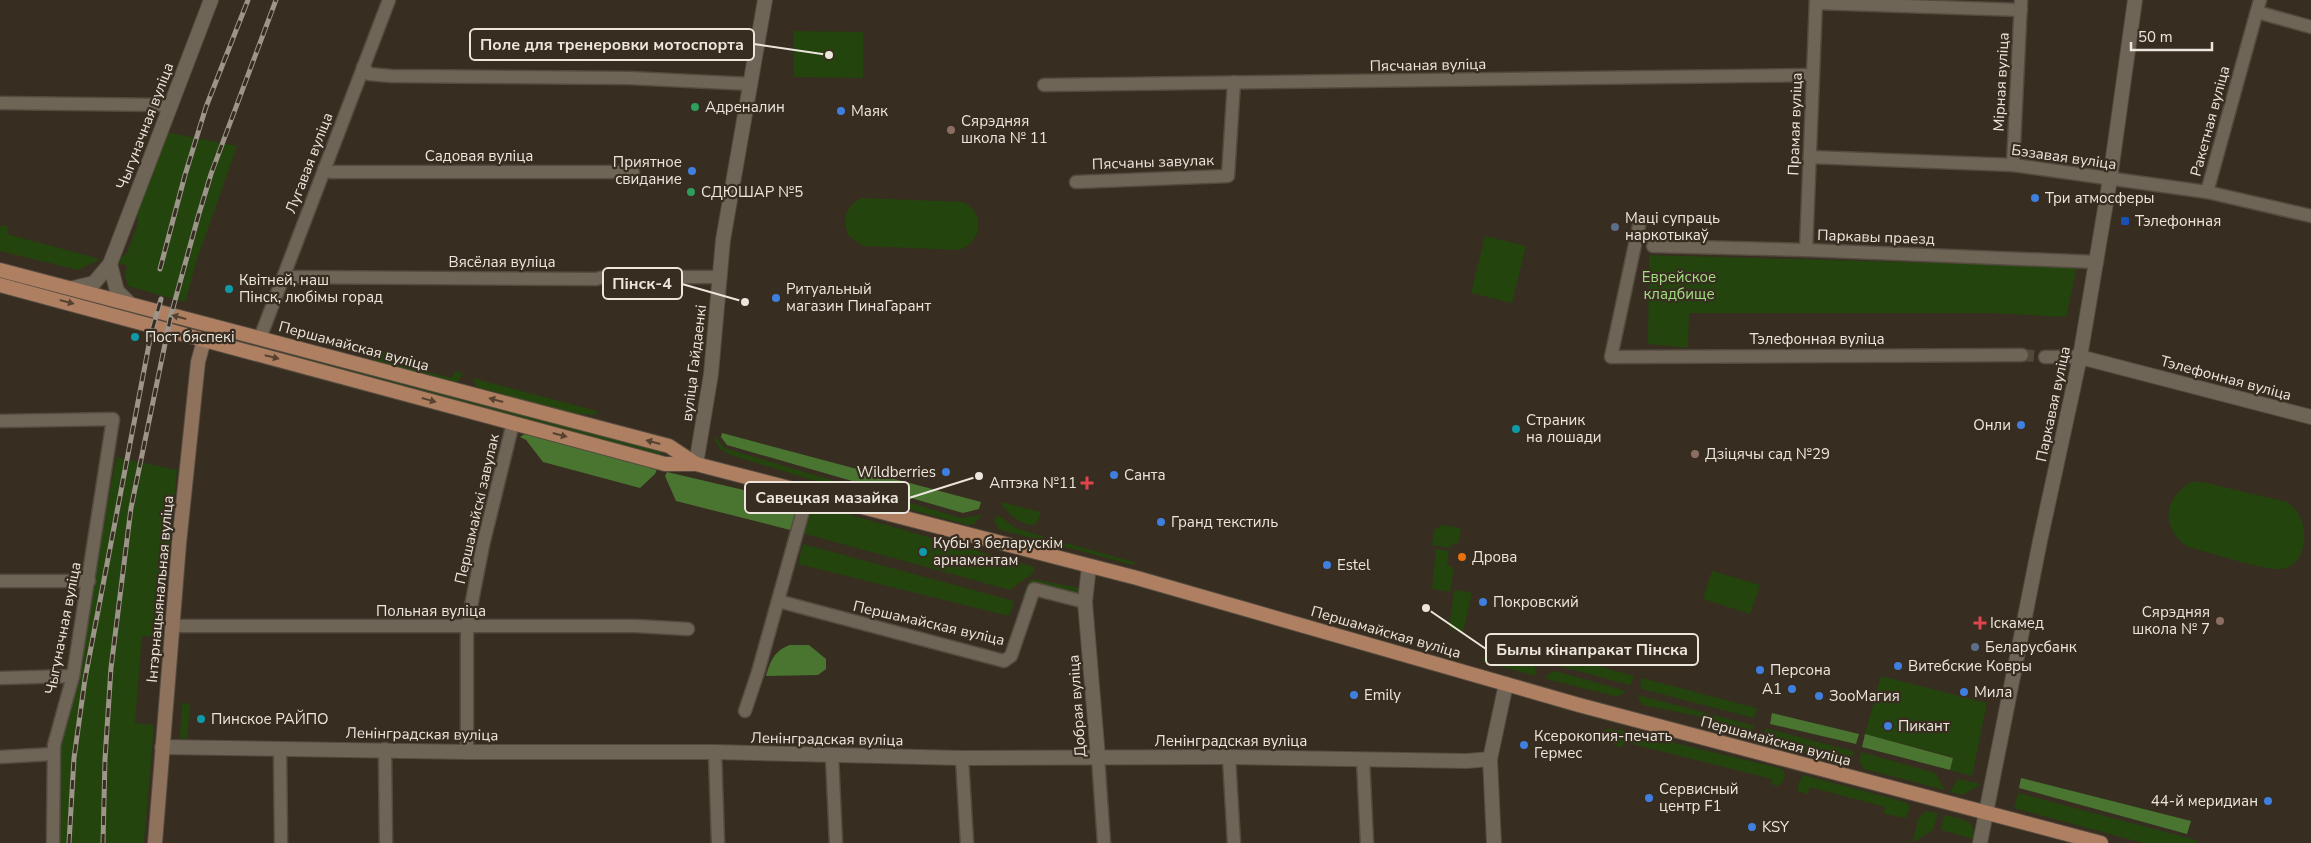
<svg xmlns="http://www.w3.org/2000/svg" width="2311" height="843" font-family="'Nunito Sans',sans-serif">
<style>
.green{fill:#24440e}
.forest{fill:#4a7531}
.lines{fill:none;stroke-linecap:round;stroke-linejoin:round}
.minor-tunnel{stroke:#52493c;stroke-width:12;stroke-dasharray:12 6;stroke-linecap:butt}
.minor-casing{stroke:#544b40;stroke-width:15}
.tertiary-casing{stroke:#544b40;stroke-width:16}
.secondary-casing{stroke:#544b40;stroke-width:16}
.primary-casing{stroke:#544b40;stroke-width:16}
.minor{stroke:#6f6556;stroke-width:12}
.tertiary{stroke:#6f6556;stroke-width:14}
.secondary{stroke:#8f725c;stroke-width:14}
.primary{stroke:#af7f61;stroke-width:14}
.rail-casing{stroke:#9d958a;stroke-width:5}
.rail{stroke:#372d20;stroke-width:3;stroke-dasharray:9;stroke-linecap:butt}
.oneway{fill:#554230}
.leisure-dot{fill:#2e9e5b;stroke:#372d20;stroke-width:2}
.shop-dot{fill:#3f7fe0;stroke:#372d20;stroke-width:2}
.education-dot{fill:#8d6e63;stroke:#372d20;stroke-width:2}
.transit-dot{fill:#1a4fb4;stroke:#372d20;stroke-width:2}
.service-dot{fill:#5c6f8a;stroke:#372d20;stroke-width:2}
.culture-dot{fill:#0f9aa8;stroke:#372d20;stroke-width:2}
.health-dot{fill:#e0444e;stroke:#372d20;stroke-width:2}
.food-dot{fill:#e8710a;stroke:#372d20;stroke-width:2}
.labels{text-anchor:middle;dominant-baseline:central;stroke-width:4.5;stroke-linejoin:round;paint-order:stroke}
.street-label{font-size:15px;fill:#ece6dd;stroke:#372d20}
.poi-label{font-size:15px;fill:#ece6dd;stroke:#372d20;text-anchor:start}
.park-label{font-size:15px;fill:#a2df80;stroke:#372d20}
.leader{fill:none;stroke:#ece6dd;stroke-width:2}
.callout-dot{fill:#ece6dd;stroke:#372d20;stroke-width:2}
.callout{fill:#372d20;stroke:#ece6dd;stroke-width:2}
.callout-label{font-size:16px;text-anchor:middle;font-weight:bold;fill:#ece6dd}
</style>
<rect width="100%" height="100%" fill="#372d20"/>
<!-- green -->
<g class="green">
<polygon points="794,31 863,32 863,78 794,77"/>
<polygon points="165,132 237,146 196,263 185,302 128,286 125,276 127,266 117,262 127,253 137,227 138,207"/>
<path d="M 862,198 L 964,202 C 986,214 982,242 959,250 L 863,246 L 849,236 C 841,220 846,205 862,198 Z"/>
<polygon points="0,226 8,226 7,234 100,259 78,270 0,251"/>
<polygon points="1485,236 1526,246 1512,303 1471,293"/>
<polygon points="1649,255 2077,267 2066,317 1990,313 1689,313 1688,348 1648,344"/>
<polygon points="292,351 662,451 661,455 291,355"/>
<polygon points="376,351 386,352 384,361 452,378 455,371 463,374 456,384 374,363 372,355"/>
<polygon points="472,378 597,411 596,415 569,413 477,387"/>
<polygon points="713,437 717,439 724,448 961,518 982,515 974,524 968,525 897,506 731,455 720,449"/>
<polygon points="116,457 177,470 162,637 142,636 135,723 154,725 144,843 59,843 59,742 72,703"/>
<path d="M 2192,482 L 2202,482 L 2287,502 C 2311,516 2311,564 2282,569 C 2265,571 2209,552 2188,547 C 2160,529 2163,497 2192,482 Z"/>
<path d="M 1006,503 L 1040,512 L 1040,516 L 1035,525 C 1023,526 1007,514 1001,503 Z"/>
<polygon points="815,505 1035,567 1033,573 1010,590 802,533 808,509"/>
<polygon points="996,516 999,516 1016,528 1044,537 1043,541 1000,530 994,522"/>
<polygon points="1442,525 1461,528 1458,544 1453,543 1451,548 1432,545 1434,530"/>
<polygon points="1055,540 1134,562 1135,563 1133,565 1054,544"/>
<polygon points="803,544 1014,601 1009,616 798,564"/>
<polygon points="1436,549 1449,551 1447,565 1454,568 1450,592 1432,589"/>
<polygon points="1712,571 1760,585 1750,614 1703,599"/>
<polygon points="1032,579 1079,588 1079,591 1074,595 1032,584 1024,597 1022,597 1028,583"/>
<polygon points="1458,590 1472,593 1463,632 1449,628 1454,591"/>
<polygon points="1491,655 1535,667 1536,676 1483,662 1484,659"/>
<polygon points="1569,658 1634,676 1630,685 1556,665"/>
<polygon points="1555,671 1626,691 1618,697 1546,679 1548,674"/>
<polygon points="1881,676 1987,703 1972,776 1950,770 1953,757 1865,734"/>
<polygon points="1642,678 1756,708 1757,709 1754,718 1642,689 1640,685"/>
<polygon points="1638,695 1755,726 1747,734 1741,734 1697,716 1643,705 1640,701"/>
<polygon points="182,703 190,704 187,739 180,738"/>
<polygon points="1765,728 1852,751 1854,754 1846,763 1776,746 1769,743 1764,737"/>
<path d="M 1607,729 L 1621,730 L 1779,768 L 1784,771 C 1786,779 1783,783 1777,786 L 1771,784 L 1772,779 L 1624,742 L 1622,747 L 1615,746 L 1604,730 Z"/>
<polygon points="1861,752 1935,773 1945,790 1864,769 1859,762"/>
<polygon points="1803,775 1905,802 1910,806 1906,818 1884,814 1885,807 1810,787 1808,794 1798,791 1798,784"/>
<polygon points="1958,779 1981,784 1963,795 1950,792"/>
<polygon points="2018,793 2196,840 2198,843 2143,843 2014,808"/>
<polygon points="1926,811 1938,813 1933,830 1912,843 1919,817"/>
<path d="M 1944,815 C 1958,818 1979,820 1973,839 L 1941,830 Z"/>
</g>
<!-- forest -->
<g class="forest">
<polygon points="526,433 657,469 655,474 640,488 543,462 526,440 520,437"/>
<polygon points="722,433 981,502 979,509 963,513 727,445 721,437"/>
<polygon points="667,472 795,502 799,509 794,531 676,501 665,476"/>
<path d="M 790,645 L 809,645 L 826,659 L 826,669 L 818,675 L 766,676 C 770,661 775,650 790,645 Z"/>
<polygon points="1772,713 1859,734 1856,744 1770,724"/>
<polygon points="1865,734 1953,758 1950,770 1862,747"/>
<polygon points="2021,778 2191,821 2187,834 2019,788"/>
</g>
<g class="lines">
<!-- minor-tunnel -->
<polyline class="minor-tunnel" points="2022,355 2045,357"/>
<defs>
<g id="minor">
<polyline points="1816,3 2021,10"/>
<polyline points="2257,12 2311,27"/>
<polyline points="363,67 369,74 391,76 629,78 751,84"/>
<polyline points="1044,85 1813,75"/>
<polyline points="0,103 163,105 169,108"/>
<polyline points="1810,157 2013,165 2207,192 2311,216"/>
<polyline points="2013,165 2021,0"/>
<polyline points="324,169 331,172 633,172"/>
<polyline points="1076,182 1228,176 1234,82"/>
<polyline points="2207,192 2260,0"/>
<polyline points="1640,221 1611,357 2022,355"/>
<polyline points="1653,246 1806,250 2097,262"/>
<polyline points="1806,250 1816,0"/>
<polyline points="284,277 596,279 604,277 720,277"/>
<polyline points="260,338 389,0"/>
<polyline points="2045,357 2080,357"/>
<polyline points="0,421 113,419 73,676 54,745 53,843"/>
<polyline points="0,581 89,581"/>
<polyline points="778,601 1004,661 1011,656 1034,589 1085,602"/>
<polyline points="173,626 636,626 688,629"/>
<polyline points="0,678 73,676"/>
<polyline points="745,711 758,672 808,493"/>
<polyline points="280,749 281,843"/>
<polyline points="385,749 386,843"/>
<polyline points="467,752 467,627 483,545 513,423"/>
<polyline points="715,752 718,843"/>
<polyline points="832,756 836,843"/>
<polyline points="0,757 53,754"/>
<polyline points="1098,757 1104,843"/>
<polyline points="1229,757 1234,843"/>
<polyline points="962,758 967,843"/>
<polyline points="1363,759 1367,843"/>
</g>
<g id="tertiary">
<polyline points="110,264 117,291 129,303"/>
<polyline points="73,288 94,283 110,264 211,0"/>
<polyline points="2080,357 2311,417"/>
<polyline points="696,464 711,374 723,240 765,0"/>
<polyline points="1089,566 1085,602 1098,757"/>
<polyline points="162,747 467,752 715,752 962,758 1229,757 1467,761 1490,759"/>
<polyline points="1494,843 1490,759 1506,684"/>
<polyline points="1980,843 2040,541 2080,357 2110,179 2135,0"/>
</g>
<polyline id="secondary" points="155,843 179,544 198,362 204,340"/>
<g id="primary">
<polyline points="0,270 669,446 696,464"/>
<polyline points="0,285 665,464 696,464 1137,578 1579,705 2101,843"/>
</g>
</defs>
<!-- minor casing -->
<use href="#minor" class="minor-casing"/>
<!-- tertiary casing -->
<use href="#tertiary" class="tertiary-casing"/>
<!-- secondary casing -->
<use href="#secondary" class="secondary-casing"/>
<!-- primary casing -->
<use href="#primary" class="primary-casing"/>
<!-- minor -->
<use href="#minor" class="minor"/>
<!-- tertiary -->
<use href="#tertiary" class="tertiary"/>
<!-- secondary -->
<use href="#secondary" class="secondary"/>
<!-- primary -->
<use href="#primary" class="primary"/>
<defs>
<g id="rail">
<polyline points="160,269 185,175 206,107 248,0"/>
<polyline points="69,843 74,758 85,679 151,334 161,299"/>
<polyline points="103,843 105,759 111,668 131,508 171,315 198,217 211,174 276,0"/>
</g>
</defs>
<!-- rail casing -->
<use href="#rail" class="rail-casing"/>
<!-- rail -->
<use href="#rail" class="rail"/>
</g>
<!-- one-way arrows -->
<defs><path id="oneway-solid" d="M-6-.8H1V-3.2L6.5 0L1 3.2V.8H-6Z" transform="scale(1.25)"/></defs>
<g class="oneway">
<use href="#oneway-solid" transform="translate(67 302) rotate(15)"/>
<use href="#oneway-solid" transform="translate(179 317) rotate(-165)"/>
<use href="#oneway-solid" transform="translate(272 357) rotate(14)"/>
<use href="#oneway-solid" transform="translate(429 400) rotate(16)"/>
<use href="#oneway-solid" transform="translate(496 400) rotate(-165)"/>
<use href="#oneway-solid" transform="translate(560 435) rotate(15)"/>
<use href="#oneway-solid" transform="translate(653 442) rotate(-165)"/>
</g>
<!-- markers -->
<g class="leisure-dot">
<circle cx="695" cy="107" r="5"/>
<circle cx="691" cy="192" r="5"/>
</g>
<g class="shop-dot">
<circle cx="841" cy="111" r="5"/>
<circle cx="692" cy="171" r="5"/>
<circle cx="2035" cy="198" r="5"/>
<circle cx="776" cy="298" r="5"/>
<circle cx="2021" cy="425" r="5"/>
<circle cx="946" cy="472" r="5"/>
<circle cx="1114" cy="475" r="5"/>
<circle cx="1161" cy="522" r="5"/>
<circle cx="1327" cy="565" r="5"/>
<circle cx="1483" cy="602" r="5"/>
<circle cx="1898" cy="666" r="5"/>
<circle cx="1760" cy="670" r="5"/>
<circle cx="1792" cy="689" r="5"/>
<circle cx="1964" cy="692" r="5"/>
<circle cx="1354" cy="695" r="5"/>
<circle cx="1819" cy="696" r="5"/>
<circle cx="1888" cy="726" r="5"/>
<circle cx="1524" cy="745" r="5"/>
<circle cx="1649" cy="798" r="5"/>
<circle cx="2268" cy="801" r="5"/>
<circle cx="1752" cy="827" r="5"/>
</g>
<g class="education-dot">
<circle cx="951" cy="130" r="5"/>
<circle cx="1695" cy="454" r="5"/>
<circle cx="2220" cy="621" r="5"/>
</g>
<rect class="transit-dot" x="2120" y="216" width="10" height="10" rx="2.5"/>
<g class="service-dot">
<circle cx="1615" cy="227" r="5"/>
<circle cx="1975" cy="647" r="5"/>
</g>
<g class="culture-dot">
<circle cx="229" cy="289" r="5"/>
<circle cx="135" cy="337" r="5"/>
<circle cx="1516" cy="429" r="5"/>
<circle cx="923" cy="552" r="5"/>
<circle cx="201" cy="719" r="5"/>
</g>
<g class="health-dot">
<path d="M1084.5 475.5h5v5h5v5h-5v5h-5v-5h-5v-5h5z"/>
<path d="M1977.5 615.5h5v5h5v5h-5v5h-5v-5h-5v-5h5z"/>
</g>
<circle class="food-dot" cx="1462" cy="557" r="5"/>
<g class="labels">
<!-- street labels -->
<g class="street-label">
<text transform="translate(1428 65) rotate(-1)">Пясчаная вуліца</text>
<text transform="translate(2001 82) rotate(-87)">Мірная вуліца</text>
<text transform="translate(2210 121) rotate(-75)">Ракетная вуліца</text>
<text transform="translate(1795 124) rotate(-88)">Прамая вуліца</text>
<text transform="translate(145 126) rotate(-69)">Чыгуначная вуліца</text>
<text x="479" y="156">Садовая вуліца</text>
<text transform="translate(2064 157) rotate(8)">Бэзавая вуліца</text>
<text transform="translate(1153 162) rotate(-2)">Пясчаны завулак</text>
<text transform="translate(309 163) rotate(-69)">Лугавая вуліца</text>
<text transform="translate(1876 237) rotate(2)">Паркавы праезд</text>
<text x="502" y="262">Вясёлая вуліца</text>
<text x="1817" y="339">Тэлефонная вуліца</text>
<text transform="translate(354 346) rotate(15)">Першамайская вуліца</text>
<text transform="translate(694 363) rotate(-83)">вуліца Гайдаенкі</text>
<text transform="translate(2226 378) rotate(15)">Тэлефонная вуліца</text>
<text transform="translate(2053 404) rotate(-78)">Паркавая вуліца</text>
<text transform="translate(477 509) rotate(-77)">Першамайскі завулак</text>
<text transform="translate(160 589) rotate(-85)">Інтэрнацыянальная вуліца</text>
<text x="431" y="611">Польная вуліца</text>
<text transform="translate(929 623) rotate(13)">Першамайская вуліца</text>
<text transform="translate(63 628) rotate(-79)">Чыгуначная вуліца</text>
<text transform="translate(1386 632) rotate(16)">Першамайская вуліца</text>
<text transform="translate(1077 706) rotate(-94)">Добрая вуліца</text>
<text transform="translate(422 734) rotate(1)">Ленінградская вуліца</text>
<text transform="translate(827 739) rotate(1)">Ленінградская вуліца</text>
<text x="1231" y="741">Ленінградская вуліца</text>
<text transform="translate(1776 741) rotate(15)">Першамайская вуліца</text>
</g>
<!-- poi labels -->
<g class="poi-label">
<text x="705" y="107">Адреналин</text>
<text x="851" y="111">Маяк</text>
<text x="961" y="121">Сярэдняя<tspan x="961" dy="17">школа № 11</tspan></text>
<text x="682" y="162" text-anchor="end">Приятное<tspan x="682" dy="17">свидание</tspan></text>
<text x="701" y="192">СДЮШАР №5</text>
<text x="2045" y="198">Три атмосферы</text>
<text x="1625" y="218">Маці супраць<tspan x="1625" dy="17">наркотыкаў</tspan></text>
<text x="2135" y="221">Тэлефонная</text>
<text x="239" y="280">Квітней, наш<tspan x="239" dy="17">Пінск, любімы горад</tspan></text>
<text x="786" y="289">Ритуальный<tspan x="786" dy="17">магазин ПинаГарант</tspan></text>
<text x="145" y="337">Пост бяспекі</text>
<text x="1526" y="420">Страник<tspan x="1526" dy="17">на лошади</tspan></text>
<text x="2011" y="425" text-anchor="end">Онли</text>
<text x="1705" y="454">Дзіцячы сад №29</text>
<text x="936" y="472" text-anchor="end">Wildberries</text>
<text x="1124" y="475">Санта</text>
<text x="1077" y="483" text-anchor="end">Аптэка №11</text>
<text x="1171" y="522">Гранд текстиль</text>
<text x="933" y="543">Кубы з беларускім<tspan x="933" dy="17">арнаментам</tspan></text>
<text x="1472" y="557">Дрова</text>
<text x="1337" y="565">Estel</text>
<text x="1493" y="602">Покровский</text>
<text x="2210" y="612" text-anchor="end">Сярэдняя<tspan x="2210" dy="17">школа № 7</tspan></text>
<text x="1990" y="623">Іскамед</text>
<text x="1985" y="647">Беларусбанк</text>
<text x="1908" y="666">Витебские Ковры</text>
<text x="1770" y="670">Персона</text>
<text x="1782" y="689" text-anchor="end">A1</text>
<text x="1974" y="692">Мила</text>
<text x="1364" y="695">Emily</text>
<text x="1829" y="696">ЗооМагия</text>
<text x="211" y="719">Пинское РАЙПО</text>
<text x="1898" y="726">Пикант</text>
<text x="1534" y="736">Ксерокопия-печать<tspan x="1534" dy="17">Гермес</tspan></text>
<text x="1659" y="789">Сервисный<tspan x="1659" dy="17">центр F1</tspan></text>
<text x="2258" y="801" text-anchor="end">44-й меридиан</text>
<text x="1762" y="827">KSY</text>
</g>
<!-- park labels -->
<g class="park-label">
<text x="1679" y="277">Еврейское<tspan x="1679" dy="17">кладбище</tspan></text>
</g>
</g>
<!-- callouts -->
<path class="leader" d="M829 55L754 44M745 302L682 284M979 476L909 498M1426 608L1486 649"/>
<g class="callout-dot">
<circle cx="829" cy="55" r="5"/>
<circle cx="745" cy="302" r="5"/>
<circle cx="979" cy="476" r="5"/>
<circle cx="1426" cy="608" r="5"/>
</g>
<g class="callout">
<rect x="470" y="29" width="284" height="31" rx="5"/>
<rect x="603" y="268" width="79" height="31" rx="5"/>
<rect x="745" y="482" width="164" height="31" rx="5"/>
<rect x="1486" y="634" width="212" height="31" rx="5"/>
</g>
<g class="callout-label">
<text x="612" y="50">Поле для тренеровки мотоспорта</text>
<text x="642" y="289">Пінск-4</text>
<text x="827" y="503">Савецкая мазайка</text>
<text x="1592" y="655">Былы кінапракат Пінска</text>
</g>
<!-- scale -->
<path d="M2131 42v8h81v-8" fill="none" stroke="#ece6dd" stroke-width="2.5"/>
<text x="2138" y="42" font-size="15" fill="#ece6dd" stroke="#372d20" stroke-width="4" paint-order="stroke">50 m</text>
</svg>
